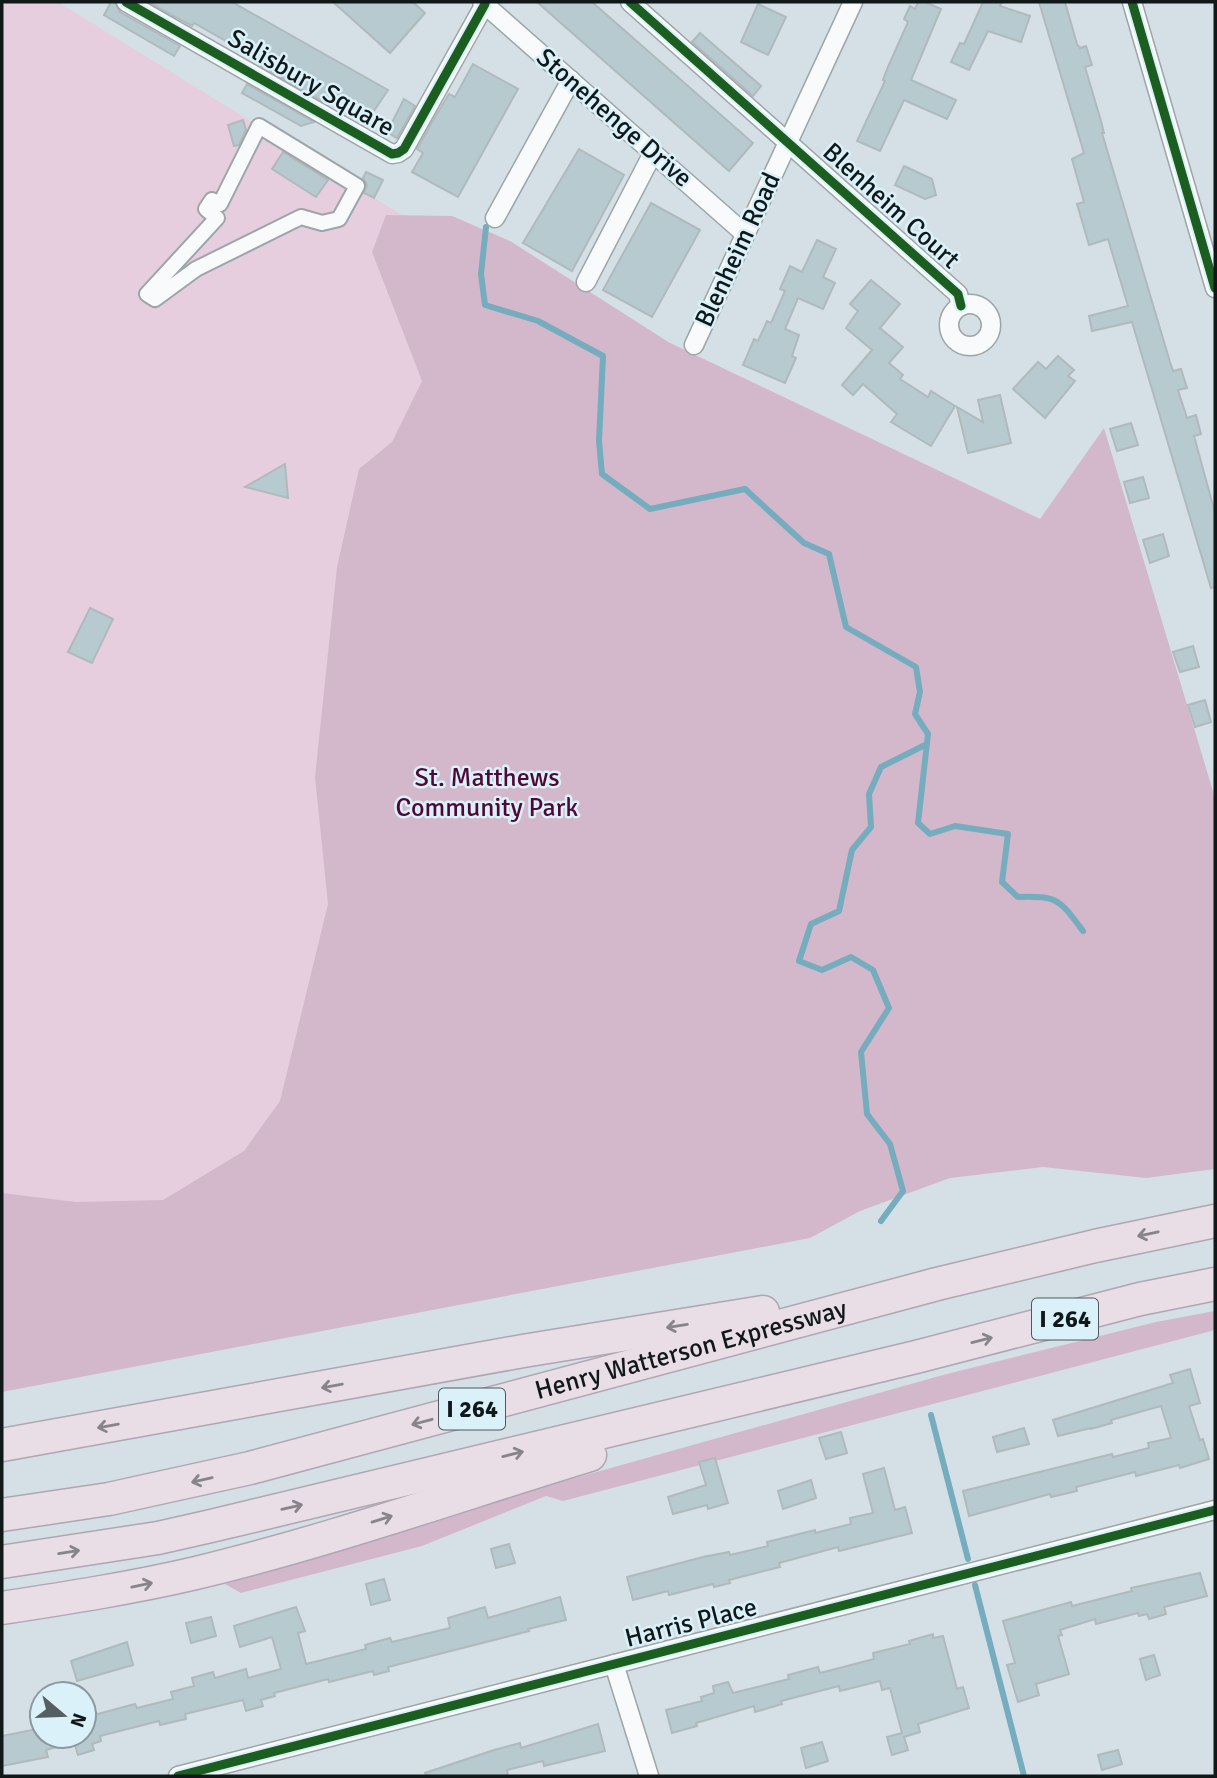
<svg xmlns="http://www.w3.org/2000/svg" width="1217" height="1778" font-family="Signika,sans-serif">
<style>
.green{fill:#e6cedf}
.forest{fill:#d3b8cb}
.lines{fill:none;stroke-linecap:round;stroke-linejoin:round}
.stream{stroke:#75acbe;stroke-width:6}
.building{fill:#b6cad0;stroke:#b0babd;stroke-width:2}
.pedestrian-casing{stroke:#9ca5a8;stroke-width:18}
.minor-casing{stroke:#9ca5a8;stroke-width:21}
.motorway-casing{stroke:#afa6b1;stroke-width:35}
.pedestrian{stroke:#f9fafb;stroke-width:14}
.minor{stroke:#f9fafb;stroke-width:18}
.motorway{stroke:#e9dde6;stroke-width:32}
.cycleway-casing{stroke:#dbf1f9;stroke-width:13}
.cycleway{stroke:#1b5e20;stroke-width:9}
.oneway{stroke:#87848a}
.labels{text-anchor:middle;dominant-baseline:central;stroke-width:5;stroke-linejoin:round;paint-order:stroke}
.shield{fill:#dbf1f9;stroke:#4d595d;stroke-width:2}
.shield-label{font-size:24px;font-weight:bold;fill:#10181a}
.street-label{font-size:26px;fill:#10181a;stroke:#dbf1f9}
.park-label{font-size:26px;fill:#4f0836;stroke:#dbf1f9}
</style>
<rect width="100%" height="100%" fill="#d4e0e5"/>
<!-- green -->
<polygon class="green" points="2,2 58,2 431,233 525,274 1087,541 984,1155 2,1388"/>
<!-- forest -->
<g class="forest">
<polygon points="386,215 452,216 510,241 670,343 1040,519 1104,428 1215,798 1215,1169 1146,1178 1043,1167 950,1178 860,1211 810,1238 2,1392 2,1193 76,1202 163,1200 244,1151 280,1101 328,904 315,777 337,567 359,469 392,442 422,381 372,252"/>
<polygon points="1215,1311 1215,1330 563,1501 546,1496 422,1546 241,1593 225,1584 568,1480 943,1375 1156,1322"/>
</g>
<g class="lines">
<!-- stream -->
<g class="stream">
<path d="M 486,227 L 481,274 L 485,305 L 538,321 L 603,356 L 599,441 L 602,474 L 650,509 L 745,489 L 804,543 L 829,554 L 846,627 L 916,667 L 920,692 L 915,714 L 928,734 L 918,823 L 930,834 L 955,826 L 1008,834 L 1002,882 L 1018,897 C 1059,896 1059,899 1083,931"/>
<polyline points="881,1221 903,1191 890,1144 867,1114 861,1052 889,1008 873,970 851,957 822,970 799,961 811,924 839,911 852,850 871,827 869,794 881,767 927,744"/>
<polyline points="931,1415 968,1559"/>
<polyline points="975,1585 1024,1776"/>
</g>
</g>
<!-- building -->
<g class="building">
<polygon points="111,2 115,2 120,12 180,46 174,56 104,15"/>
<polygon points="148,2 232,2 388,90 367,121 331,101 329,105 259,65 261,61 194,23 192,26"/>
<polygon points="333,2 413,2 425,13 390,53"/>
<polygon points="537,2 592,2 753,143 729,171"/>
<polygon points="918,2 925,2 941,9 911,80 956,100 947,119 904,100 880,151 857,141 885,81 883,80 888,67 908,22 904,19 910,6 915,9"/>
<polygon points="983,2 1002,2 1000,6 1030,16 1021,42 988,31 969,70 951,62 960,43 964,44"/>
<polygon points="1039,2 1065,2 1077,44 1080,48 1086,46 1092,65 1085,67 1101,121 1104,133 1102,133 1170,362 1173,371 1181,369 1187,388 1178,390 1187,418 1196,415 1201,434 1194,436 1215,513 1215,587 1211,588 1132,322 1092,331 1089,316 1128,306 1108,239 1089,245 1077,204 1084,202 1072,159 1084,153"/>
<polygon points="758,4 786,17 768,55 741,42"/>
<polygon points="700,33 761,86 753,96 692,42"/>
<polygon points="473,64 518,89 458,197 412,172 423,153 417,149 435,117 449,94 455,97"/>
<polygon points="247,84 314,122 301,126 242,93"/>
<polygon points="404,99 415,106 397,138 387,132"/>
<polygon points="243,120 246,130 239,145 234,146 228,125"/>
<polygon points="579,149 624,175 572,271 523,243"/>
<polygon points="283,152 328,180 316,197 272,169"/>
<polygon points="904,166 932,179 936,195 925,199 895,185"/>
<polygon points="366,172 383,180 374,198 364,193 367,185 363,178"/>
<polygon points="651,203 700,230 652,317 603,290"/>
<polygon points="817,240 836,249 823,277 835,283 823,309 798,298 785,329 799,335 792,356 796,358 785,383 743,365 754,339 758,341 767,321 771,323 785,291 780,289 790,266 802,272"/>
<polygon points="871,280 900,304 880,328 903,347 889,363 903,375 900,379 928,397 931,391 955,406 931,446 891,422 897,414 863,384 853,395 842,385 872,350 846,328 858,311 850,304"/>
<polygon points="1058,356 1074,370 1068,376 1075,381 1045,418 1013,389 1038,362 1046,369"/>
<polygon points="1000,395 1011,443 968,453 957,407 983,422 978,400"/>
<polygon points="1131,423 1138,445 1117,451 1110,429"/>
<polygon points="285,464 288,498 245,487"/>
<polygon points="1143,477 1149,498 1130,503 1124,482"/>
<polygon points="1163,534 1169,556 1150,563 1143,540"/>
<polygon points="90,608 113,619 92,663 68,652"/>
<polygon points="1193,646 1199,667 1180,672 1173,652"/>
<polygon points="1205,700 1211,722 1195,727 1188,705"/>
<polygon points="1190,1369 1200,1403 1189,1406 1200,1440 1203,1439 1209,1459 1180,1468 1179,1465 1136,1476 1135,1472 1076,1487 1077,1491 1051,1497 1050,1494 969,1516 963,1491 1112,1454 1113,1457 1149,1448 1148,1443 1171,1438 1161,1406 1111,1420 1112,1423 1091,1429 1091,1428 1058,1436 1053,1420 1173,1383 1170,1375"/>
<polygon points="1024,1428 1029,1444 997,1452 993,1437"/>
<polygon points="841,1432 847,1453 826,1459 819,1438"/>
<polygon points="715,1458 728,1503 708,1509 707,1505 673,1514 668,1497 706,1485 699,1462"/>
<polygon points="884,1468 895,1510 905,1507 912,1533 839,1551 838,1547 779,1563 780,1567 729,1580 730,1583 714,1587 713,1584 669,1595 668,1591 633,1600 627,1577 703,1557 729,1552 730,1555 768,1546 767,1542 815,1530 815,1533 851,1524 850,1518 873,1513 863,1474"/>
<polygon points="811,1480 816,1498 783,1509 778,1491"/>
<polygon points="509,1544 515,1563 496,1568 491,1549"/>
<polygon points="1200,1573 1207,1596 1164,1607 1166,1614 1149,1619 1147,1614 1139,1616 1138,1613 1096,1624 1095,1619 1060,1630 1062,1635 1058,1636 1069,1674 1036,1684 1039,1695 1018,1702 1007,1665 1015,1663 1003,1621 1071,1602 1072,1606 1132,1591 1131,1588"/>
<polygon points="384,1579 390,1600 371,1605 366,1584"/>
<polygon points="560,1597 566,1620 528,1629 529,1631 388,1667 389,1671 374,1675 373,1671 329,1682 328,1679 274,1693 275,1696 261,1700 263,1706 246,1711 243,1700 185,1714 186,1719 160,1725 159,1721 100,1736 101,1741 92,1744 94,1750 78,1755 74,1742 46,1750 48,1757 2,1766 2,1736 42,1728 42,1736 84,1736 84,1697 88,1696 94,1715 135,1704 137,1708 173,1699 171,1692 194,1686 192,1678 213,1672 215,1678 246,1669 248,1678 281,1669 272,1637 240,1647 234,1626 296,1607 305,1631 298,1633 306,1664 366,1649 365,1645 390,1638 392,1642 450,1628 448,1618 485,1607 488,1618"/>
<polygon points="211,1617 216,1636 191,1643 186,1623"/>
<polygon points="933,1634 933,1638 943,1636 957,1689 963,1687 969,1708 918,1724 920,1732 904,1737 908,1750 892,1755 887,1737 902,1733 890,1688 882,1690 880,1681 840,1691 839,1686 781,1701 782,1704 755,1712 754,1706 696,1723 697,1726 672,1733 666,1710 702,1701 701,1697 714,1693 713,1686 728,1682 733,1693 789,1679 788,1675 818,1667 820,1673 874,1659 873,1653 910,1644 909,1641"/>
<polygon points="127,1642 133,1665 77,1681 71,1661"/>
<polygon points="1154,1655 1160,1675 1146,1680 1140,1659"/>
<polygon points="598,1724 605,1751 544,1766 543,1761 507,1770 508,1776 426,1776 425,1773 494,1750 520,1743 521,1748"/>
<polygon points="822,1742 828,1761 806,1768 801,1748"/>
<polygon points="1118,1750 1122,1764 1102,1770 1098,1755"/>
</g>
<g class="lines">
<defs>
<polygon id="pedestrian" points="259,126 357,186 339,219 322,223 301,217 196,269 155,299 147,294 217,218 206,209 212,200 220,204"/>
<g id="minor">
<polyline points="126,2 392,154 398,153 404,149 485,4"/>
<polyline points="482,2 745,234"/>
<polyline points="630,2 958,294 961,306"/>
<polyline points="1132,2 1215,288"/>
<polyline points="495,218 571,80"/>
<polyline points="586,282 653,153"/>
<circle cx="970" cy="325" r="21"/>
<polyline points="694,345 853,2"/>
<polyline points="614,1664 649,1776"/>
<polyline points="178,1776 1215,1510"/>
</g>
<g id="motorway">
<polyline points="2,1445 523,1351 763,1312"/>
<path id="s1" d="M 2,1515 L 109,1499 L 250,1468 L 937,1284 L 1095,1246 L 1215,1221"/>
<polyline points="2,1562 158,1538 211,1526 916,1357 1140,1299 1215,1284"/>
<path d="M 2,1608 C 67,1598 132,1588 196,1573 C 329,1541 459,1495 590,1455"/>
</g>
</defs>
<!-- pedestrian casing -->
<use href="#pedestrian" class="pedestrian-casing"/>
<!-- minor casing -->
<use href="#minor" class="minor-casing"/>
<!-- motorway casing -->
<use href="#motorway" class="motorway-casing"/>
<!-- pedestrian -->
<use href="#pedestrian" class="pedestrian"/>
<!-- minor -->
<use href="#minor" class="minor"/>
<!-- motorway -->
<use href="#motorway" class="motorway"/>
<defs>
<g id="cycleway">
<polyline points="126,2 392,154 398,153 404,149 485,4"/>
<polyline points="630,2 958,294 961,306"/>
<polyline points="1132,2 1215,288"/>
<polyline points="178,1776 1215,1510"/>
</g>
</defs>
<!-- cycleway casing -->
<use href="#cycleway" class="cycleway-casing"/>
<!-- cycleway -->
<use href="#cycleway" class="cycleway"/>
</g>
<!-- one-way arrows -->
<defs><path id="oneway-shaft" d="M-6 0H5M1.5-3L5.5 0L1.5 3" fill="none" stroke-width="1.6" stroke-linecap="round" stroke-linejoin="round" transform="scale(1.75)"/></defs>
<g class="oneway">
<use href="#oneway-shaft" transform="translate(1148 1234) rotate(168)"/>
<use href="#oneway-shaft" transform="translate(677 1326) rotate(171)"/>
<use href="#oneway-shaft" transform="translate(982 1340) rotate(-14)"/>
<use href="#oneway-shaft" transform="translate(332 1386) rotate(170)"/>
<use href="#oneway-shaft" transform="translate(422 1422) rotate(165)"/>
<use href="#oneway-shaft" transform="translate(108 1426) rotate(170)"/>
<use href="#oneway-shaft" transform="translate(513 1454) rotate(-14)"/>
<use href="#oneway-shaft" transform="translate(202 1480) rotate(167)"/>
<use href="#oneway-shaft" transform="translate(292 1507) rotate(-13)"/>
<use href="#oneway-shaft" transform="translate(382 1519) rotate(-17)"/>
<use href="#oneway-shaft" transform="translate(69 1552) rotate(-9)"/>
<use href="#oneway-shaft" transform="translate(142 1585) rotate(-12)"/>
</g>
<g class="labels">
<!-- shield labels -->
<g class="shield">
<rect x="1032" y="1298.5" width="66" height="41" rx="5"/>
<rect x="439" y="1388.5" width="66" height="41" rx="5"/>
</g>
<g class="shield-label">
<text x="1065" y="1319">I 264</text>
<text x="472" y="1409">I 264</text>
</g>
<!-- street labels -->
<g class="street-label">
<text transform="translate(311 83) rotate(30)">Salisbury Square</text>
<text transform="translate(614 118) rotate(41)">Stonehenge Drive</text>
<text transform="translate(891 206) rotate(42)">Blenheim Court</text>
<text transform="translate(738 250) rotate(-65)">Blenheim Road</text>
<text stroke="none"><textPath href="#s1" startOffset="709">Henry Watterson Expressway</textPath></text>
<text transform="translate(691 1623) rotate(-14)">Harris Place</text>
</g>
<!-- park labels -->
<g class="park-label">
<text x="487" y="778">St. Matthews<tspan x="487" dy="30">Community Park</tspan></text>
</g>
</g>
<!-- border -->
<rect width="1217" height="1778" fill="none" stroke="#10181a" stroke-width="7"/>
<!-- north arrow -->
<g transform="translate(63 1715) rotate(109)"><circle r="33" fill="#dbf1f9" stroke="#8a9aa0" stroke-width="2"/>
<path d="M0-5L12 26L0 18L-12 26Z" fill="#555e61"/>
<text y="-10" font-size="19" font-weight="bold" text-anchor="middle" fill="#10181a">N</text>
</g>
</svg>
